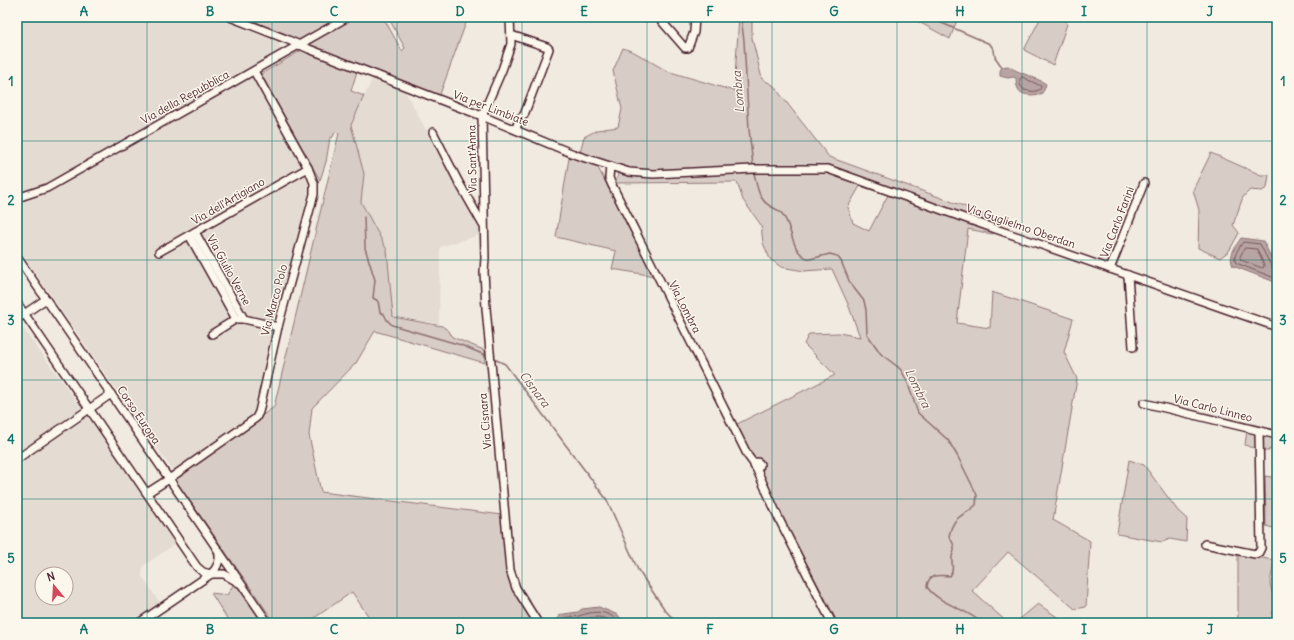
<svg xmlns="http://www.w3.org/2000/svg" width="1294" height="640" font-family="Delius,sans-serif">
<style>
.built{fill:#e4dbd2;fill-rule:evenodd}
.green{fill:#d8ccc6;stroke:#917678;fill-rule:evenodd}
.water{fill:#b8a4a2;stroke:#8c6f72}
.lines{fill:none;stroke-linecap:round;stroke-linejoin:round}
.shore{stroke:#76545b;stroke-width:1}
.stream{stroke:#8c6f72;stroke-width:1.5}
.minor-casing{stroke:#4a1f2b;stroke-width:10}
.minor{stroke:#fbf7ec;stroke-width:7}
.grid{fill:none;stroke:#0f766e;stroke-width:1;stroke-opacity:0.55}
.labels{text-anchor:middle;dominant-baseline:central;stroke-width:3;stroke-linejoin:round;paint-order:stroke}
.street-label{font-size:11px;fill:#4a1f2b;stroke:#fbf7ec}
.water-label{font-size:12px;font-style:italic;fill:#704e55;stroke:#fbf7ec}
.neatline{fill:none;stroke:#0f766e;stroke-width:1.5}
.grid-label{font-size:13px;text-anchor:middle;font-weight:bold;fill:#0f766e}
</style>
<rect width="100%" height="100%" fill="#f0eae0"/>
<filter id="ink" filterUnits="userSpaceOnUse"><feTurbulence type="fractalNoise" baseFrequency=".025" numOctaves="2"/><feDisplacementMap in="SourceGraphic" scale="8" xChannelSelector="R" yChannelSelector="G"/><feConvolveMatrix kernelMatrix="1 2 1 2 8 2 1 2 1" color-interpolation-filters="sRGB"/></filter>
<g filter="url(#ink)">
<!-- built -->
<g class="built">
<polygon points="17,17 214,17 279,42 280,50 252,74 312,185 286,291 254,414 173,471 17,247 18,211 17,197"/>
<polygon points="372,80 405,91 482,234 440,247 439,324 393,317 387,250 361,202 364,174 351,125"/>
<path d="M 17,320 L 88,417 L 175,544 L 143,566 L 142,576 L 160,603 L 131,623 L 17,623 ZM 42,574 L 66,574 L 66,598 L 42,598 Z"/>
</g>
<!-- green -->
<g class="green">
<polygon points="240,17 383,17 402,51 405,48 388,17 468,17 439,97 358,68 351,91 364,96 351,125 364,174 361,202 387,250 393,317 442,326 449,331 452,337 484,350 485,363 375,331 356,363 312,408 309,435 321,492 502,515 507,572 514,592 534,623 373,623 352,592 307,623 275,623 174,478 274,407 339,133 335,132 333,137 330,138 326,162 320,180 261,74 302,50 297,40"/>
<path d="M 739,17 L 752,17 L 752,38 L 762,79 L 773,85 L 829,157 L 969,208 L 991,218 L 992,221 L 1004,219 L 996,232 L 992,234 L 968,229 L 957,323 L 990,328 L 992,292 L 1073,319 L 1064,352 L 1077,379 L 1053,520 L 1090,541 L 1086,607 L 1075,609 L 1008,552 L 972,591 L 1008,623 L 838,623 L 761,477 L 764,462 L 751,456 L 735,425 L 835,375 L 804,344 L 809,334 L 839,333 L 860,337 L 848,304 L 832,269 L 804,271 L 781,267 L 770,259 L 763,243 L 761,225 L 743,200 L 737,182 L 615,183 L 618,175 L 614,165 L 580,152 L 584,137 L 597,130 L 618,127 L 622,109 L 613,71 L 623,48 L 634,52 L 667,71 L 734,91 ZM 860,186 L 888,195 L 869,231 L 853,223 L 848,207 Z"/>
<polygon points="910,17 958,17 950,39"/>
<polygon points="1041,17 1065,17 1067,24 1053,65 1024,50"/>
<polygon points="1211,153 1261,175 1269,175 1267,188 1262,191 1250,190 1243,197 1233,225 1239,233 1229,251 1220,258 1198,248 1199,210 1193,190"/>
<polygon points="573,155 597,166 655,276 612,269 616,251 556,237 569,158"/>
<polygon points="1247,430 1255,432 1258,436 1258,448 1249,447 1248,446 1245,445"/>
<polygon points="1265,435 1277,438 1276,440 1275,440 1273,450 1269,449 1269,451 1263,451 1263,437"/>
<polygon points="1129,460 1144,465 1178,511 1187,519 1186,542 1170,539 1162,542 1117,534"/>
<polygon points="1265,476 1277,478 1277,529 1266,526"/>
<polygon points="1238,554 1274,560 1270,584 1277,612 1272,612 1274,623 1237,623 1238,614"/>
<polygon points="235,582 263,623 224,623 228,620 211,593 227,595"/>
<polygon points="1038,604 1066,623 1015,623"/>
</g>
<!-- water -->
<g class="water">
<path d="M 1008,66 C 1020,74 1034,76 1046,84 L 1044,90 L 1041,94 C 1026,96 1016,96 1016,78 L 1013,77 L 1008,78 L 1000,76 L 1000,71 L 1002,67 Z"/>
<path d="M 1241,238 L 1263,241 L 1277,269 L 1275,282 L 1233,266 C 1228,256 1235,247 1241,238 Z"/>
<polygon points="599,607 618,615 624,623 556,623 555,621 559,616 564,614 578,612 582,609"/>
</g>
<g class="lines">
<!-- shore -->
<g class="shore">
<path d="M 1022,77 L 1041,86 L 1041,88 C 1037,93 1030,91 1024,90 L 1020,85 L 1020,79 Z"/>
<polygon points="1245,248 1257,249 1264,265 1264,267 1262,268 1241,260 1240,257"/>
<path d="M 1277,270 L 1272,268 L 1260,244 L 1243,242 C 1239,248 1232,257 1236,263 L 1272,277 L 1277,276"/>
<path d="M 560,623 C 563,615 572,618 579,616 C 593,611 609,609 619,623"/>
<path d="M 566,623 C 570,622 574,622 578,621 C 592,618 600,613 612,623"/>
</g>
<!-- stream -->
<g class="stream">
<polyline points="244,17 258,23"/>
<polyline points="741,17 744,41 749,129 753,166"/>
<polyline points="928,17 990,44 994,50 995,57 1002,67"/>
<path d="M 754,173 C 757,186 758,199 770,206 C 775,209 780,210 783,215 C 793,228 791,255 810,259 L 830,254 L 837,256 L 841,261 L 850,283 L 864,301 L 866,310 L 867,334 L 881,354 L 898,367 L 901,370 L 907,381 L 918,413 L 948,440 L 958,457 L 977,495 L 976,505 C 962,518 954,514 949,536 C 951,540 954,543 954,548 C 955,551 952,554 952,557 C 951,564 955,570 950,576 C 939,575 928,573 927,587 C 940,605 966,608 982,623"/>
<polyline points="364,217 365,248 375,280 373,298 378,301 380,312 384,314 387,320 392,325 461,345 487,356"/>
<polyline points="492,358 505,364 607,500 638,570 665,610 677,623"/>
<polyline points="1029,623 1040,619 1045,623"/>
</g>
<defs>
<g id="minor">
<polyline points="230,17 286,39 309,49 482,116 576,155 610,166 629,172 653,174 753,169 828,169 967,219 1277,327"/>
<polyline points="510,17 511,44 502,70 482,116 485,258 484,272 486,308 510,570 516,588 538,623"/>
<polyline points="658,17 685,48 688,48 694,32 695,17"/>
<polyline points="511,35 547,47 549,49 524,115 519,119 516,129"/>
<polyline points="433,132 458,181 483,225"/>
<polyline points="610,166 609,178 612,185 748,456 754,464"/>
<polyline points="17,198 47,188 348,17"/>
<polyline points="195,232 244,319"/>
<polyline points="189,235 236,319"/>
<polyline points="159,252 308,168"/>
<polyline points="17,257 268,623"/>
<polyline points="1110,269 1144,183"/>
<polyline points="1128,275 1133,347"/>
<polyline points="17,303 197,567 203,572 211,574 224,574 239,583"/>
<polyline points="17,319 46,299"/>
<polyline points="212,334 236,319 244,319 278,327"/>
<polyline points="1144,403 1277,435"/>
<polyline points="17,459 111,394"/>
<circle cx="757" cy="465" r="3"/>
<polyline points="756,468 780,521 832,623"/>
<polyline points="147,493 169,479 256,418 259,412 278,327 314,194 314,183 308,168 254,71"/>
<polyline points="1205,544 1255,554 1258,554 1261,548 1259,431"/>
<path d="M 139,623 L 211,574 C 218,567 221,560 218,550"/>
</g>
</defs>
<!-- minor casing -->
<use href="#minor" class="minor-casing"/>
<!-- minor -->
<use href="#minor" class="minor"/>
</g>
</g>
<!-- grid -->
<path class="grid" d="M 147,17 L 147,623M 272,17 L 272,623M 397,17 L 397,623M 522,17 L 522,623M 647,17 L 647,623M 772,17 L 772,623M 897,17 L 897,623M 1022,17 L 1022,623M 1147,17 L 1147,623M 17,141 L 1277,141M 17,260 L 1277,260M 17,380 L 1277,380M 17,499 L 1277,499"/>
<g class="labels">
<!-- street labels -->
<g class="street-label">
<text transform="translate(185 97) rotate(-29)">Via della Repubblica</text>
<text transform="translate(491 108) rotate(21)">Via per Limbiate</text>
<text transform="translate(472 159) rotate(-91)">Via Sant'Anna</text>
<text transform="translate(228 201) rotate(-30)">Via dell'Artigiano</text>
<text transform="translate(1117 222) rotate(-69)">Via Carlo Farini</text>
<text transform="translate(1021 226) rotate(19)">Via Guglielmo Oberdan</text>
<text transform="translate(229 270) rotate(61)">Via Giulio Verne</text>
<text transform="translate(274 300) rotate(-75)">Via Marco Polo</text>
<text transform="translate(685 307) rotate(63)">Via Lombra</text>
<text transform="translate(1213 408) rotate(14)">Via Carlo Linneo</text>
<text transform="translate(139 415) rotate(56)">Corso Europa</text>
<text transform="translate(485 421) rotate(-95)">Via Cisnara</text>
</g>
<!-- water labels -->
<g class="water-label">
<text transform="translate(738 92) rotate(-95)">Lombra</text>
<text transform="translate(918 388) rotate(64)">Lombra</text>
<text transform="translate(535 389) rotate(53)">Cisnara</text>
</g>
</g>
<!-- margin -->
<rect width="1294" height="640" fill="none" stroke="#fbf7ec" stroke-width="44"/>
<!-- north arrow -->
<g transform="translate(54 586) rotate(342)"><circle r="19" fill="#fbf7ec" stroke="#b4a19f"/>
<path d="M0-3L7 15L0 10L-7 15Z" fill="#d1495b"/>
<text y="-6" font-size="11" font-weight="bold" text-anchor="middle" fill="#4a1f2b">N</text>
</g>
<rect x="22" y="22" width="1250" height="596" class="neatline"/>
<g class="grid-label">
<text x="84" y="16">A</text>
<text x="210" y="16">B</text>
<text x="334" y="16">C</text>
<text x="460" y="16">D</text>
<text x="584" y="16">E</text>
<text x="710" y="16">F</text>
<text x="834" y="16">G</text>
<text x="960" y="16">H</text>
<text x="1084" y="16">I</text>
<text x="1210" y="16">J</text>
<text x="11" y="86">1</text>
<text x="1283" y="86">1</text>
<text x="11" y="205">2</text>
<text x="1283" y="205">2</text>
<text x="11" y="325">3</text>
<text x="1283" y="325">3</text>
<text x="11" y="444">4</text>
<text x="1283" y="444">4</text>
<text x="11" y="563">5</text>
<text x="1283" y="563">5</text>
<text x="84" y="634">A</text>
<text x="210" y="634">B</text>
<text x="334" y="634">C</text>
<text x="460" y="634">D</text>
<text x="584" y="634">E</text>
<text x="710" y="634">F</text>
<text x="834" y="634">G</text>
<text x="960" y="634">H</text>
<text x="1084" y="634">I</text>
<text x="1210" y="634">J</text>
</g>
</svg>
